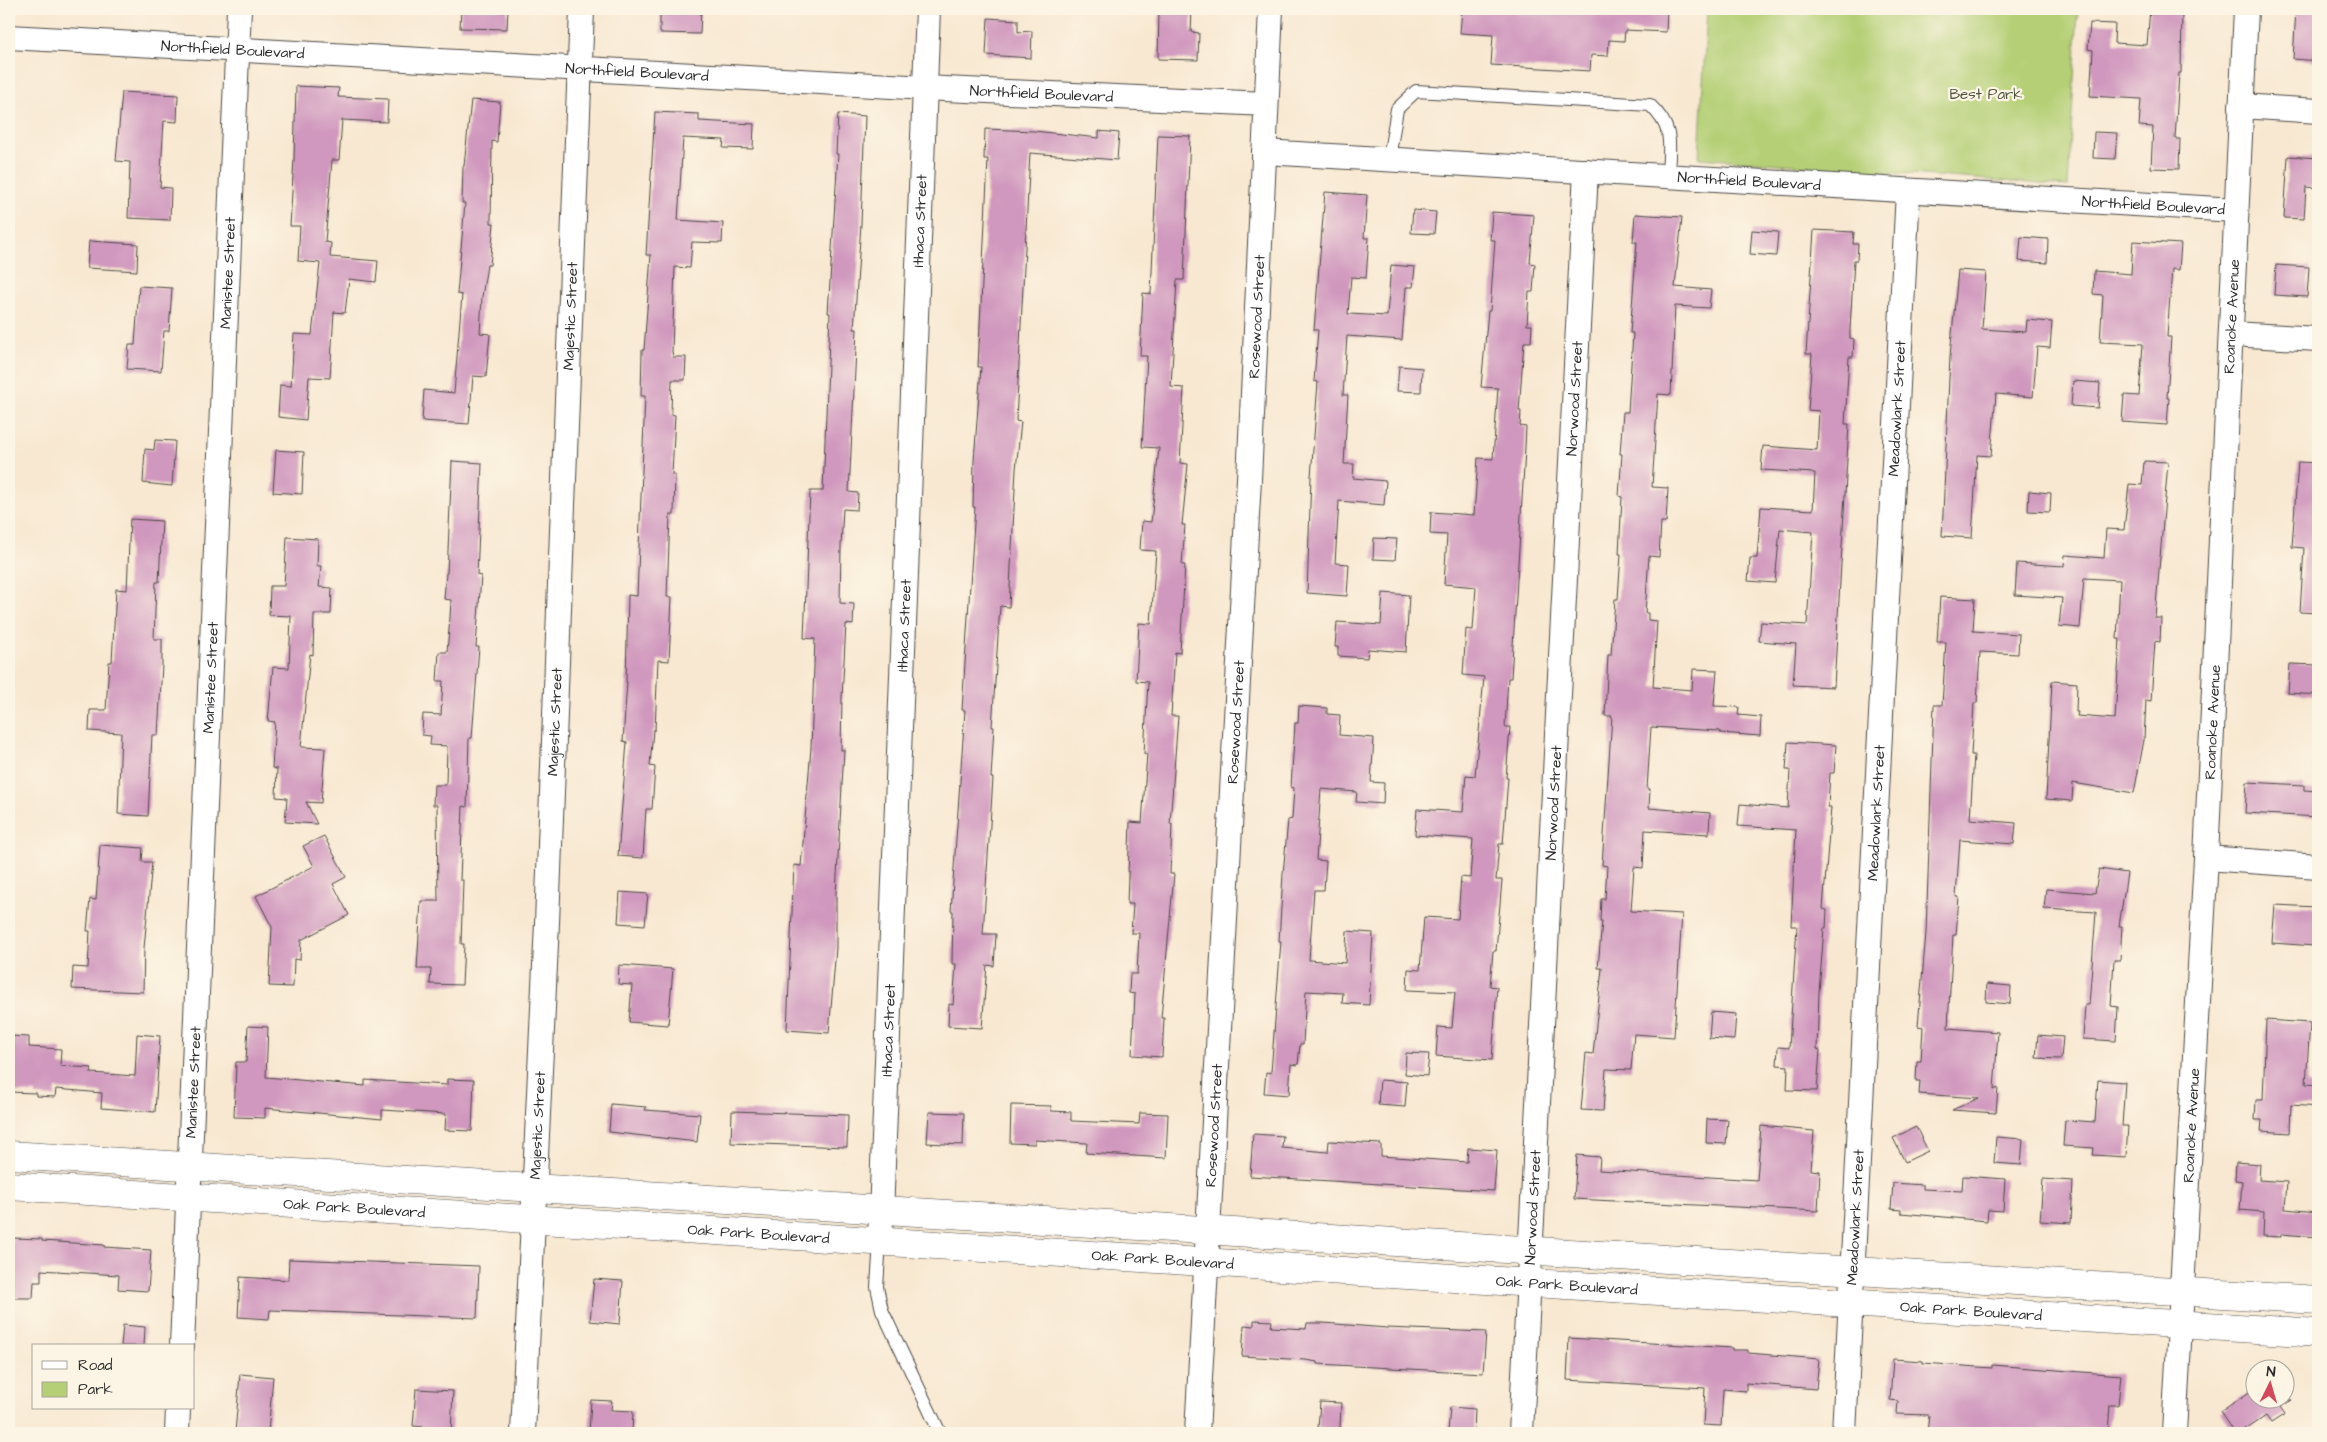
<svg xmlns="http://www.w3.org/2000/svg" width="2327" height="1442" font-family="'Architects Daughter',sans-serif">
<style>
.green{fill:#b4cf75;stroke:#707d50}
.building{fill:#d098be}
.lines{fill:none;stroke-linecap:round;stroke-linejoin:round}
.service-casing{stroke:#4a4744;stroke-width:14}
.minor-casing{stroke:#4a4744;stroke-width:26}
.tertiary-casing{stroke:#4a4744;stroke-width:29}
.service{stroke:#fff;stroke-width:12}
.minor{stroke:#fff;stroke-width:24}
.tertiary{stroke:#fff;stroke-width:28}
.labels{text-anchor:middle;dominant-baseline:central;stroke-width:4.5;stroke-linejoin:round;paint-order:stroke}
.street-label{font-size:15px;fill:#2b2b2b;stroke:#fcf5e5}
.park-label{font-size:15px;fill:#4d543e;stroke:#fcf5e5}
</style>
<rect width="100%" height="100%" fill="#fcf5e5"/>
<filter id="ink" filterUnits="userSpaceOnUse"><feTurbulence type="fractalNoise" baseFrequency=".02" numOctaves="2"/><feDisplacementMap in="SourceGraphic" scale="10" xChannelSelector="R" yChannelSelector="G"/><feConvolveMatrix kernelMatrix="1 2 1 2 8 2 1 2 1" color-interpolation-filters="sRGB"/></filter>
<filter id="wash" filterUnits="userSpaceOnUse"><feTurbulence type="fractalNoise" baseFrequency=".0096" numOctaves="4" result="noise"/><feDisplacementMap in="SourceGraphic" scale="20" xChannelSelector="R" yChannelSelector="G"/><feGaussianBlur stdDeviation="1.12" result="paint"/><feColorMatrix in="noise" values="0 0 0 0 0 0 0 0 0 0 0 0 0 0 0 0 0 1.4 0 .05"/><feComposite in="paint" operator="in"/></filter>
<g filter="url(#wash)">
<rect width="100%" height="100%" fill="#f8e8d1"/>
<!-- green -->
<polygon class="green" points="1707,9 2078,9 2068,186 1699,158"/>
<g id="blocks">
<!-- building -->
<g class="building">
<polygon points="461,9 508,9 507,29 460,28"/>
<polygon points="660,9 701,9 700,34 660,33"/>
<polygon points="1159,9 1192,9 1191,32 1199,33 1198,60 1158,59"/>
<polygon points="1462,9 1667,9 1666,32 1625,30 1624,41 1609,40 1608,56 1591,55 1590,71 1491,65 1493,35 1460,33"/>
<polygon points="2150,9 2182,9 2181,73 2179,73 2175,139 2180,139 2179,169 2151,168 2153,127 2139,126 2141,99 2090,96 2093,50 2088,49 2090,23 2115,24 2114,43 2147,45"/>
<polygon points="2296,9 2318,9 2318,61 2293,59"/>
<polygon points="988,18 1018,20 1018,32 1032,31 1031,58 986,55"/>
<polygon points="296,86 339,88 338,97 388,99 387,122 342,120 339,160 332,160 325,242 331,243 330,257 378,261 376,282 349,279 345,313 334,312 330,378 309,377 306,420 278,417 280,385 291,386 294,334 312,335 320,263 298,261 300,226 290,226 294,159"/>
<polygon points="122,92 178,95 177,122 164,121 160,187 171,188 170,220 128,218 130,162 116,161"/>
<polygon points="471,100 500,102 497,142 492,141 491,223 494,223 490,265 487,265 482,297 480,333 490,334 486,377 473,376 469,424 422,421 424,390 454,393 462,295 457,294 465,203 462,203 463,166 464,166"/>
<polygon points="655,112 699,114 699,121 754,124 753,149 723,148 724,140 683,138 678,220 723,223 722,243 692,242 690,268 675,267 672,351 673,357 686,357 685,380 672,380 671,414 675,415 672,475 675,475 674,515 670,515 667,597 672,597 669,661 658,660 655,730 653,730 650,766 655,767 652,809 646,809 643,858 618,856 627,742 623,741 627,682 626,682 628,595 637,596 645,396 641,396 642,350 644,350 651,255 646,255"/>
<polygon points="838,114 865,116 861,224 854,329 857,329 849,492 858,493 857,510 843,509 841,546 840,603 854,604 853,625 846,624 842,698 841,750 844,750 836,894 836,948 829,1033 787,1030 794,865 801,866 811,748 815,639 804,638 810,491 823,491 830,313 828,313 838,154 836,154"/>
<polygon points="985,129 1034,131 1099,138 1099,131 1119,133 1117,160 1030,153 1016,421 1021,422 1016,469 1009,607 1000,606 992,727 994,727 991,778 993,778 983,934 996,934 994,966 987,965 982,1028 948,1026 949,1004 953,1005 956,964 952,964 953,911 951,911 965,710 962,710 975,507 973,507 974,461 981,367 978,367 988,159 984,159"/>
<polygon points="2094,132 2117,133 2115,159 2093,158"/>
<polygon points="1158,135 1190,136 1184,280 1177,280 1171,387 1184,388 1180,463 1188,464 1182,525 1185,525 1182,565 1185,565 1180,653 1175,652 1171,716 1178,716 1170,824 1172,824 1170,874 1174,874 1161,1018 1164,1018 1162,1057 1132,1055 1135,994 1129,993 1130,974 1137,974 1139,933 1131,933 1133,904 1127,904 1130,822 1142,823 1147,754 1144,754 1148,682 1136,681 1139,623 1151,624 1156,551 1140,550 1142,521 1151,522 1159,448 1142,447 1147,356 1140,356 1143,293 1151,294"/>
<polygon points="2288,156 2318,158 2318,188 2306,187 2304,219 2284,218"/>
<polygon points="1325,192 1367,195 1364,238 1369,238 1366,278 1351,277 1348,314 1387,316 1391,265 1415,267 1413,287 1406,287 1402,340 1347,336 1343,395 1348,395 1344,464 1354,464 1353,478 1386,481 1384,505 1339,501 1335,563 1349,564 1347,596 1307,593 1311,477 1318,382 1314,381 1318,330 1314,330"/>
<polygon points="1413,210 1436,212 1434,234 1411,233"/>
<polygon points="1492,212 1534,215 1530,263 1535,264 1533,292 1529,292 1527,325 1532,325 1531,342 1524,342 1519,411 1521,411 1520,426 1526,427 1524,467 1511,678 1508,678 1505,727 1510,727 1506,778 1508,778 1503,844 1499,844 1496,880 1502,880 1496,951 1493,951 1490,986 1497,987 1492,1060 1436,1056 1438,1027 1452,1028 1455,992 1407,990 1408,969 1420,970 1424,917 1458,919 1461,877 1470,878 1473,839 1415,835 1417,809 1463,812 1466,775 1475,776 1484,677 1463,675 1466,629 1473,630 1476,587 1444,584 1447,535 1430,534 1431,512 1474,515 1478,458 1493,459 1498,388 1481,387 1488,311 1490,311 1495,240 1490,240"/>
<polygon points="1635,214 1682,217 1675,287 1711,290 1709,308 1675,306 1671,395 1658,394 1652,487 1668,488 1666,522 1661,522 1659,557 1649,556 1645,613 1648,613 1648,620 1657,621 1653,687 1692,690 1693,669 1717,670 1714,706 1739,707 1738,715 1761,717 1760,736 1720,733 1720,731 1651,727 1647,789 1650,789 1649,808 1710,813 1709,834 1645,830 1643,868 1634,867 1631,911 1682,914 1674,1037 1634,1034 1631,1070 1606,1069 1603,1111 1581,1110 1586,1053 1593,1054 1602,968 1598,968 1602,921 1600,921 1601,899 1605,899 1607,866 1602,865 1612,716 1605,716 1608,655 1611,655 1615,599 1618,599 1621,554 1619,554 1622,497 1619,496 1622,454 1620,454 1623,412 1628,412 1633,333 1630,333 1637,242 1633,242"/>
<polygon points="1752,230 1778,232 1776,256 1750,254"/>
<polygon points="1814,230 1854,232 1853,244 1858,244 1857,260 1854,260 1850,329 1850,338 1854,339 1853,357 1849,357 1845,424 1849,424 1834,687 1793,685 1796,644 1759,641 1761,622 1807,625 1813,532 1780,529 1775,583 1748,581 1750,558 1757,558 1761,507 1813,510 1815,473 1761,470 1763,446 1817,450 1819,411 1808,410 1812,354 1806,354"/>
<polygon points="2021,237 2048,239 2047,263 2019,261"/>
<polygon points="89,241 138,244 137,271 87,268"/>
<polygon points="2133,241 2181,244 2179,270 2172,269 2167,337 2171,337 2167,398 2169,398 2167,425 2122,422 2124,395 2139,396 2143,344 2100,342 2103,295 2093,294 2094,271 2131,274"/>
<polygon points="2276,265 2309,267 2307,297 2274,295"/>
<polygon points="1958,270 1986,272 1982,329 2026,332 2027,320 2052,322 2050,348 2037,347 2033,397 1996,394 1991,456 1977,455 1972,538 1942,536 1950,356"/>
<polygon points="139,286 172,288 169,331 164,331 161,371 127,369 129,345 135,345"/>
<polygon points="1399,366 1422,368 1421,392 1397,391"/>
<polygon points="2073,381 2100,383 2098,408 2071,406"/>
<polygon points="155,440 175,441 172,486 143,483 145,449 154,450"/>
<polygon points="276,450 304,452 302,494 273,492"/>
<polygon points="452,461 482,463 477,575 481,576 476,647 479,647 472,738 469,738 467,807 463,806 460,880 463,880 461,944 464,944 462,985 430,984 431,969 417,969 421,901 438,901 437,805 433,805 434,785 446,785 447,746 430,745 431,736 422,735 423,714 441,715 443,681 437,681 439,652 447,652 450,618 451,600 444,599 446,573 447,573"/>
<polygon points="2144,461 2168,462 2155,618 2161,618 2160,642 2155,641 2151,701 2146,700 2144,740 2134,793 2073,783 2072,801 2046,799 2052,681 2077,683 2076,712 2078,712 2077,716 2115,719 2120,639 2117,639 2120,580 2084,578 2080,628 2059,626 2062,598 2015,595 2017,563 2064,566 2065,555 2104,558 2106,529 2124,530 2129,484 2142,485"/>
<polygon points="2298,462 2318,463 2318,613 2300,612 2304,548 2292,547"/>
<polygon points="2029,491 2051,493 2050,512 2028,511"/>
<polygon points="130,519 162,521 159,582 156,582 154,639 162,639 162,665 158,735 152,735 148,816 118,814 121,733 89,731 90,710 106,710 109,662 112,662 116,589 127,590"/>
<polygon points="287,537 318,539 317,566 321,566 319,587 332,588 331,614 314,614 313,655 310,654 301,747 325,748 321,803 306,802 317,824 285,822 287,798 276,797 277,769 272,768 275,722 268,721 273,667 289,668 291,616 269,615 270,586 284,586"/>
<polygon points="1374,538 1397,539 1395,560 1373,559"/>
<polygon points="1383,593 1409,595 1406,652 1368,649 1367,658 1338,656 1338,647 1335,647 1337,622 1381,625"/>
<polygon points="1940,597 1975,599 1973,631 2019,634 2018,654 1980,652 1977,703 1974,703 1971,755 1974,755 1970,819 2016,823 2014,844 1960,840 1956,897 1959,897 1956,935 1953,935 1949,1007 1948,1028 1998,1032 1994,1090 1998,1088 1996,1113 1952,1110 1979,1098 1919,1094 1920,1081 1916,1081 1917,1061 1921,1061 1923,1027 1918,1026 1926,933 1934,705 1942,705 1946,642 1937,642"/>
<polygon points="2290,664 2318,665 2318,695 2288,693"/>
<polygon points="1299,706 1327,708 1327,714 1340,715 1339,735 1374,738 1371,782 1384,783 1383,804 1356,802 1357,792 1321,789 1316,860 1326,861 1324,890 1314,890 1309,960 1345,963 1347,931 1373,933 1369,1005 1342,1003 1343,993 1306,991 1303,1044 1300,1044 1298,1065 1291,1064 1289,1095 1264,1093 1266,1072 1271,1073 1281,941 1279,941 1283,874 1288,820 1292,819 1294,788 1291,787 1295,723 1298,723"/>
<polygon points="1788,742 1836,745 1834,773 1830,773 1828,807 1831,807 1823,909 1827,910 1826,928 1824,928 1819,992 1817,1049 1820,1050 1817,1091 1787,1090 1788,1066 1777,1065 1778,1047 1789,1048 1797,926 1791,926 1796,830 1738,826 1740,804 1788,808 1790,770 1786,770"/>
<polygon points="2247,782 2304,785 2304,790 2318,791 2318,817 2245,813"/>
<polygon points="324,836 346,877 333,884 349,915 301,940 300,960 294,959 293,987 269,986 272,927 256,896 314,866 303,846"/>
<polygon points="100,845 143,848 142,862 152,862 144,948 143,992 72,989 73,967 88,968 90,931 87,931 90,899 96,900"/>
<polygon points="2099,869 2127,873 2119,926 2122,926 2120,960 2114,960 2111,1006 2118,1007 2116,1041 2083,1039 2085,1005 2089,1005 2096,912 2044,909 2046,889 2095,893"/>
<polygon points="620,892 648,894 645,925 618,923"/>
<polygon points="2275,905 2317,907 2315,946 2272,943"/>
<polygon points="619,965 673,969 668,1025 629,1022 632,985 618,984"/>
<polygon points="1987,984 2011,986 2010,1004 1986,1002"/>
<polygon points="1711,1012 1736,1014 1734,1040 1709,1038"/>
<polygon points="2266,1020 2310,1023 2306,1084 2318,1085 2318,1107 2291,1105 2290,1133 2261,1131 2262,1120 2255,1120 2256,1100 2263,1100"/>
<polygon points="248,1026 268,1027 266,1077 365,1086 365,1080 447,1085 447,1079 474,1080 472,1131 445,1130 446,1114 382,1110 382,1119 265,1108 265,1118 234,1117 236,1062 246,1062"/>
<polygon points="137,1034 160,1036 155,1112 101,1108 102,1093 56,1089 55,1097 36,1096 36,1093 9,1092 9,1036 29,1037 29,1047 61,1049 60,1066 92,1068 91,1073 135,1076"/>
<polygon points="2038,1035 2063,1037 2061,1059 2036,1058"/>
<polygon points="1406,1053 1429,1054 1427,1076 1405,1074"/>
<polygon points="1380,1080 1407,1082 1405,1107 1378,1105"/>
<polygon points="2098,1080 2125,1082 2122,1126 2128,1126 2126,1157 2093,1155 2094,1148 2063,1146 2065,1120 2095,1122"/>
<polygon points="611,1104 646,1107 645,1110 700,1114 697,1142 609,1132"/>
<polygon points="1011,1105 1051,1106 1051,1111 1071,1112 1071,1121 1139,1124 1140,1113 1168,1114 1166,1158 1086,1153 1087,1143 1035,1140 1035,1144 1010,1143"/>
<polygon points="732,1111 848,1115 847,1147 731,1143"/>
<polygon points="929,1112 964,1113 963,1145 927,1143"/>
<polygon points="1707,1119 1728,1120 1726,1144 1706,1143"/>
<polygon points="1761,1126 1814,1131 1811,1170 1820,1171 1818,1211 1574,1199 1577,1155 1600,1157 1599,1170 1757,1180"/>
<polygon points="1916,1127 1928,1151 1905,1162 1893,1138"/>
<polygon points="1253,1134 1283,1136 1282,1148 1328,1152 1329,1141 1381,1144 1381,1156 1467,1162 1468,1148 1497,1150 1494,1191 1250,1176"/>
<polygon points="1996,1137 2023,1139 2021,1165 1994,1163"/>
<polygon points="2236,1162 2260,1164 2259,1180 2287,1182 2285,1209 2318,1212 2318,1237 2281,1234 2281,1237 2263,1236 2264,1212 2240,1210 2242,1181 2235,1180"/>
<polygon points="1963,1176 2005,1179 2003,1211 1988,1210 1987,1221 1901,1213 1901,1210 1891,1209 1893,1183 1923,1185 1923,1189 1962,1191"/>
<polygon points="2043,1179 2073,1181 2071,1223 2040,1221"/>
<polygon points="12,1238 42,1239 42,1241 104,1245 104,1247 151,1250 148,1291 118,1289 119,1275 41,1270 41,1282 34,1282 33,1298 10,1298"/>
<polygon points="289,1259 479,1266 477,1318 270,1310 269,1319 238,1317 240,1277 288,1280"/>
<polygon points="594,1279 623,1281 620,1324 590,1321"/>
<polygon points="1254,1320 1272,1321 1271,1327 1306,1329 1307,1323 1323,1323 1387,1328 1486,1332 1483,1373 1318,1364 1318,1362 1305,1360 1242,1356 1244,1325 1254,1326"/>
<polygon points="123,1325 145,1327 144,1346 121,1346"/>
<polygon points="1569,1338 1732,1348 1732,1350 1748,1350 1748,1353 1819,1359 1816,1389 1746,1383 1746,1391 1723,1389 1721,1426 1703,1425 1705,1388 1567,1380"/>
<polygon points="1893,1359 1923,1361 1923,1363 1992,1368 1992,1365 2121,1375 2118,1405 2110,1405 2108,1433 2045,1431 2045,1433 1927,1433 1929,1415 1897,1414 1898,1401 1890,1400"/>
<polygon points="240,1374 273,1377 268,1433 235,1433"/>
<polygon points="416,1389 453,1391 451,1433 423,1433 423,1427 413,1426"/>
<polygon points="2254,1389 2254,1400 2292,1400 2280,1407 2285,1414 2271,1423 2266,1416 2241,1433 2234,1433 2220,1412"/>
<polygon points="591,1400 612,1401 611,1410 633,1411 632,1433 589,1433"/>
<polygon points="1320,1402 1341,1403 1340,1429 1318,1428"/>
<polygon points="1450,1407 1475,1409 1474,1433 1448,1433"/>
</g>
</g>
</g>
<g filter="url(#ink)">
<use href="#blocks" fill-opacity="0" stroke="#4a4744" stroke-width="1"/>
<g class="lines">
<defs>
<g id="service">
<path d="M 1389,159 L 1397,109 L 1416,91 L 1650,105 C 1675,129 1669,144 1668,176"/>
<polyline points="880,1241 877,1287 882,1310 940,1433"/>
</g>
<g id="minor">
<path id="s1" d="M 9,37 L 945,89 L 1266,104"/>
<polyline points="2241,106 2318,111"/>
<path id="s2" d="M 1264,152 L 2235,210"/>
<polyline points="2231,334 2318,339"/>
<polyline points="2206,858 2318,866"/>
<path id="s3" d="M 880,1241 L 928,9"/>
<path id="s4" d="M 182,1346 L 239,9"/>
<polyline points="177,1433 178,1408"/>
<path id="s5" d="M 523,1433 L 547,923 L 582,9"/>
<path id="s6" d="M 1197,1433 L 1249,479 L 1271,9"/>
<path id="s7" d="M 1521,1433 L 1586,171"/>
<path id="s8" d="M 1844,1433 L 1908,191"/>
<path id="s9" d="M 2174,1433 L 2206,858 L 2246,9"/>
</g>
<g id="tertiary">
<polyline points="9,1155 2318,1300"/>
<path id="s10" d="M 9,1186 L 2318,1333"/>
</g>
</defs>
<!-- service casing -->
<use href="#service" class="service-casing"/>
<!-- minor casing -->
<use href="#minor" class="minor-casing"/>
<!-- tertiary casing -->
<use href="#tertiary" class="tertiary-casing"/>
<!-- service -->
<use href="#service" class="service"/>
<!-- minor -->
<use href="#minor" class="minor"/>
<!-- tertiary -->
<use href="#tertiary" class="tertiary"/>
</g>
</g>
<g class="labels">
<!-- street labels -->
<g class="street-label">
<text stroke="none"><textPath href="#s1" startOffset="224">Northfield Boulevard</textPath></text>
<text stroke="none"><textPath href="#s1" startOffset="629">Northfield Boulevard</textPath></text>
<text stroke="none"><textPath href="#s1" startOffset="1034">Northfield Boulevard</textPath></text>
<text stroke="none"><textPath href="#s2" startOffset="486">Northfield Boulevard</textPath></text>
<text stroke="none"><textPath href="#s2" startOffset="891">Northfield Boulevard</textPath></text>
<text stroke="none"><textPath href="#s3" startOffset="1021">Ithaca Street</textPath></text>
<text stroke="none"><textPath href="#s4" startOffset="1074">Manistee Street</textPath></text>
<text stroke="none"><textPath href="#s5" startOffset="1118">Majestic Street</textPath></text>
<text stroke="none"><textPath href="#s6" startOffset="1118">Rosewood Street</textPath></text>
<text stroke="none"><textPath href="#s9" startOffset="1118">Roanoke Avenue</textPath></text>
<text stroke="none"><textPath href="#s7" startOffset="1036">Norwood Street</textPath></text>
<text stroke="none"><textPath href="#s8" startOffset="1026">Meadowlark Street</textPath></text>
<text stroke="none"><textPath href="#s3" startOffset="616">Ithaca Street</textPath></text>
<text stroke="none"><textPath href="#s4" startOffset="669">Manistee Street</textPath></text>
<text stroke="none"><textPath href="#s5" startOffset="712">Majestic Street</textPath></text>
<text stroke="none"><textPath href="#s6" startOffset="712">Rosewood Street</textPath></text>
<text stroke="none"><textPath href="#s9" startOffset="712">Roanoke Avenue</textPath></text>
<text stroke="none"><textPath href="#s7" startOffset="631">Norwood Street</textPath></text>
<text stroke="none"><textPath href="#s8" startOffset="621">Meadowlark Street</textPath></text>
<text stroke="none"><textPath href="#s3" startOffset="211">Ithaca Street</textPath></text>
<text stroke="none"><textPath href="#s4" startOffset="264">Manistee Street</textPath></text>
<text stroke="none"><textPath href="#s6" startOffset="308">Rosewood Street</textPath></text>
<text stroke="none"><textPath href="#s5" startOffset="308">Majestic Street</textPath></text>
<text stroke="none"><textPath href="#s9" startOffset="308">Roanoke Avenue</textPath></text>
<text stroke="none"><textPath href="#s7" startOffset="226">Norwood Street</textPath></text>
<text stroke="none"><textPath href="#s10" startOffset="346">Oak Park Boulevard</textPath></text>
<text stroke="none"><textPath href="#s8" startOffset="216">Meadowlark Street</textPath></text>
<text stroke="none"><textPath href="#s10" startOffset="751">Oak Park Boulevard</textPath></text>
<text stroke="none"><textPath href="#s10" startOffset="1156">Oak Park Boulevard</textPath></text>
<text stroke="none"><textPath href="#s10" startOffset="1561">Oak Park Boulevard</textPath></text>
<text stroke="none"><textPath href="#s10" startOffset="1966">Oak Park Boulevard</textPath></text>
</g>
<!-- park labels -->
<g class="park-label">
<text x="1986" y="94">Best Park</text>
</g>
</g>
<!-- margin -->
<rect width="2327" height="1442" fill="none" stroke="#fcf5e5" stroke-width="30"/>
<!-- legend -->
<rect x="32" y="1344" width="162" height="65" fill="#fcf5e5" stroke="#a8a49b"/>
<rect x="42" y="1361" width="25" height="8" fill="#ffffff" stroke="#a8a49b"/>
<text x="78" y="1370" font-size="15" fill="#2b2b2b">Road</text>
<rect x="42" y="1382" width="25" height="15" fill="#b4cf75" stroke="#a8a49b"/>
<text x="78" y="1394" font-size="15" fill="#2b2b2b">Park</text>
<!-- north arrow -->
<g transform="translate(2270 1384) rotate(5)"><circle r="24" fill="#fcf5e5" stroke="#a8a49b"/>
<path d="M0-4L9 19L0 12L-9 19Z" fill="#d1495b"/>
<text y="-8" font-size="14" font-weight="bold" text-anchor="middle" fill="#2b2b2b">N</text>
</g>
</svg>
